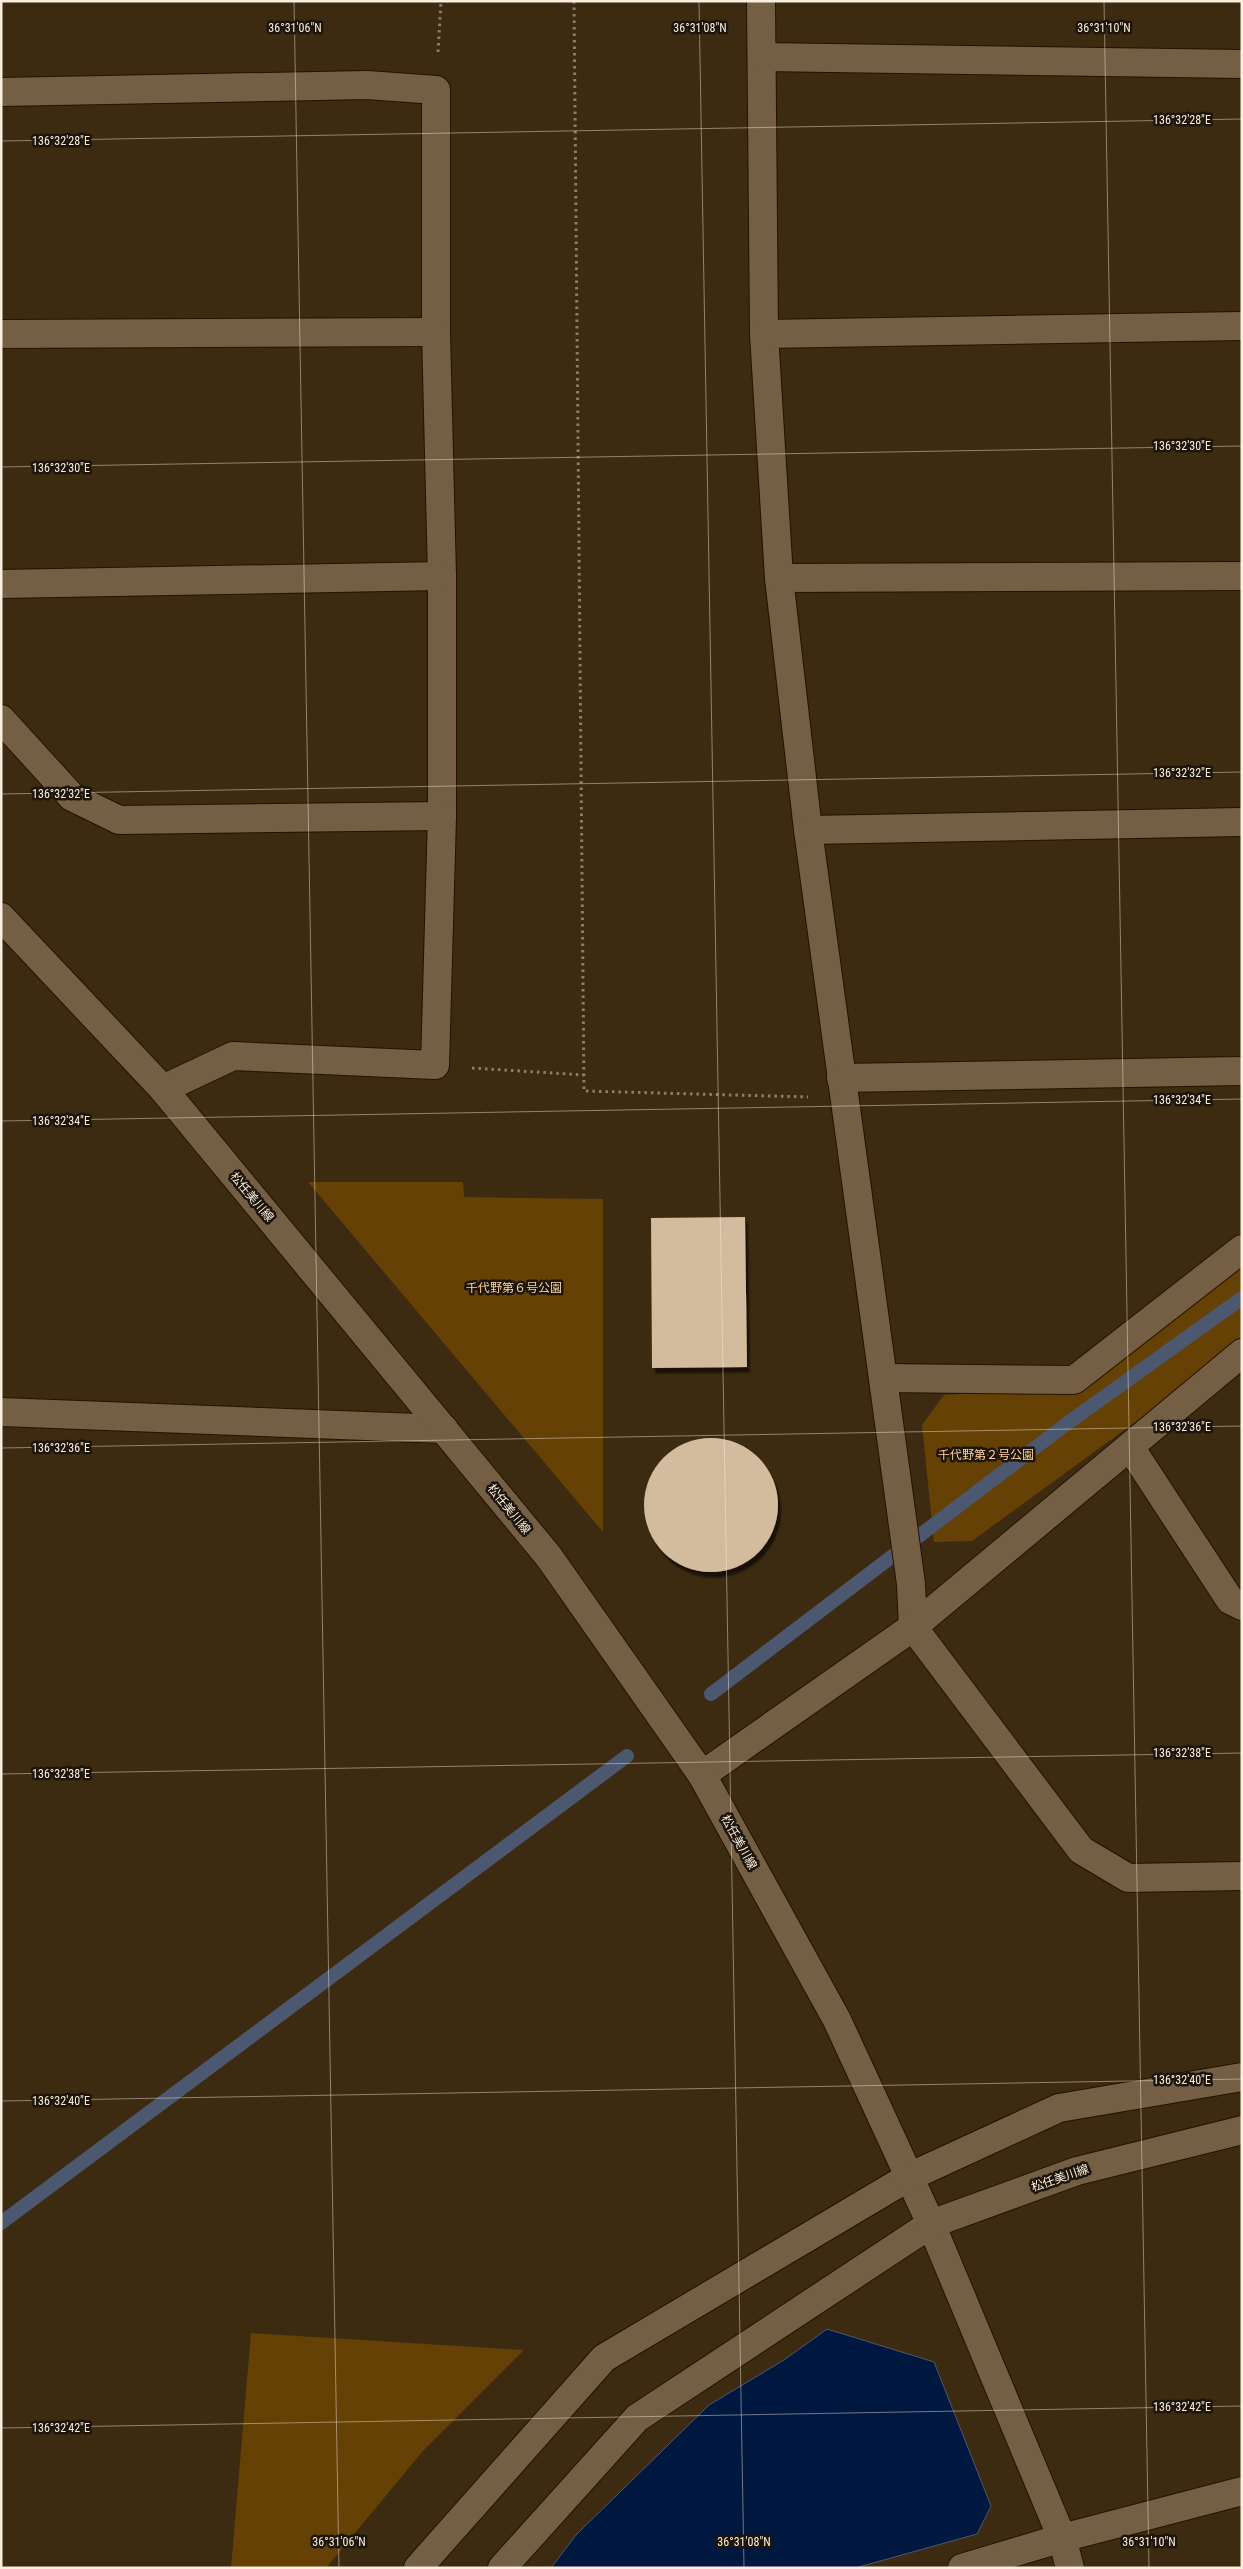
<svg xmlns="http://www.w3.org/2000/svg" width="1243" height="2569" font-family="'Roboto Condensed','Noto Sans JP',sans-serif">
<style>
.green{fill:#654105}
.water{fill:#00173f;stroke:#4b586f}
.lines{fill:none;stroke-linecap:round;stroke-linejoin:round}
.stream{stroke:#4b586f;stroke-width:14}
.building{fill:#d3bc9e;filter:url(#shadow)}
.minor-casing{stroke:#241200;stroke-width:30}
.tertiary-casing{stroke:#241200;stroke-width:30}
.secondary-casing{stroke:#241200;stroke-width:30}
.path{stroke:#8d7e68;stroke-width:3;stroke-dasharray:2.5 4;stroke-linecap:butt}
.minor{stroke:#745f45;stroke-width:28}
.tertiary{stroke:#745f45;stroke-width:28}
.secondary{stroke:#745f45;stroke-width:28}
.ticks{fill:none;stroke:#faeedf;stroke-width:1;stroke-opacity:0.45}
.labels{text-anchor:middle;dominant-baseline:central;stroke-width:5;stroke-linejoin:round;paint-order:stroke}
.street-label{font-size:12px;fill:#faeedf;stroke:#1d150a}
.park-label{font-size:12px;fill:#fdd3a0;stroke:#1d150a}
.ticks-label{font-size:12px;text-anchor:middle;fill:#faeedf;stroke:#1d150a;stroke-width:5;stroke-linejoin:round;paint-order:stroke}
</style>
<defs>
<filter id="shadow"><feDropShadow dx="3" dy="5.5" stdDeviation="1" flood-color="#0009"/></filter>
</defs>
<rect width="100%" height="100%" fill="#3d2b11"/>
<!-- green -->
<g class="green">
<polygon points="308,1182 463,1182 464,1197 603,1199 603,1532"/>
<polygon points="1242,1266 1242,1344 972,1541 934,1542 922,1425 944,1395 1090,1386"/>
<polygon points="251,2333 524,2350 422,2452 326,2568 231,2568"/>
</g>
<!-- water -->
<polygon class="water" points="827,2329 934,2362 991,2506 977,2534 855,2568 551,2568 576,2535 709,2405 784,2360"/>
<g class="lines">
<!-- stream -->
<g class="stream">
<polyline points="711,1694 1065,1425 1242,1298"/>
<polyline points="1,2223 627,1756"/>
</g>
</g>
<!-- building -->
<g class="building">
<polygon points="745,1217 747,1367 652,1368 651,1218"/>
<circle cx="711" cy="1505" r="67"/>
</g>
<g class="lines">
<defs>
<g id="minor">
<polyline points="761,1 764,334 779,578 808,830 911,1584 913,1627 1081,1850 1128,1878 1242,1876"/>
<polyline points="762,57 1242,64"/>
<polyline points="1,92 367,85 436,90 436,332 442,576 442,816 435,1065 233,1056 163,1089"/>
<polyline points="1,334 436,332"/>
<polyline points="764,334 1242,326"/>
<polyline points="779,578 1242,576"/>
<polyline points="1,584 442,576"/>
<polyline points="1,719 72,797 119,820 442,816"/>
<polyline points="808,830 1242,822"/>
<polyline points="841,1078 1242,1071"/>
<polyline points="883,1378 1074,1380 1242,1249"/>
<polyline points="1130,1447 1230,1600 1242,1606"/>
<polyline points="702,1775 913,1627 1242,1353"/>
<polyline points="962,2568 1062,2538 1242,2491"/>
</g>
<g id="tertiary">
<polyline points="1,1412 444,1429"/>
<polyline points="418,2568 604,2358 909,2177"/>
<polyline points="502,2568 637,2418 931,2224 1062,2538 1070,2568"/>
</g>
<g id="secondary">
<polyline points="1,917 163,1089 549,1557 702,1775 837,2020 931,2224 1077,2171 1242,2130"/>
<polyline points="909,2177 1059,2108 1242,2077"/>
</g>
</defs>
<!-- minor casing -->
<use href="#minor" class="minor-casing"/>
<!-- tertiary casing -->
<use href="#tertiary" class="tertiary-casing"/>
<!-- secondary casing -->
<use href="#secondary" class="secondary-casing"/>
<!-- path -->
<g class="path">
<polyline points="574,1 584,1091 808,1097"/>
<polyline points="438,52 441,1"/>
<polyline points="472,1068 584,1075"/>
</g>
<!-- minor -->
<use href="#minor" class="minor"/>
<!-- tertiary -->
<use href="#tertiary" class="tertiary"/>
<!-- secondary -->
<use href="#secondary" class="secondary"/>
</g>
<!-- ticks -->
<path class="ticks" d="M 294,1 L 339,2568M 699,1 L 744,2568M 1104,1 L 1149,2568M 1,141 L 1242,119M 1,467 L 1242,446M 1,794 L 1242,772M 1,1121 L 1242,1099M 1,1448 L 1242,1426M 1,1774 L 1242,1753M 1,2101 L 1242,2079M 1,2428 L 1242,2406"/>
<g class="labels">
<!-- street labels -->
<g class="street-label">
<text transform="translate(252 1197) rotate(50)">松任美川線</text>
<text transform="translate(509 1509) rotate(51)">松任美川線</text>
<text transform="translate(739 1842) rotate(61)">松任美川線</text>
<text transform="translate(1060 2178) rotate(-19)">松任美川線</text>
</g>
<!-- park labels -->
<g class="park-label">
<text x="514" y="1288">千代野第６号公園</text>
<text x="986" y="1455">千代野第２号公園</text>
</g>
</g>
<g class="ticks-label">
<text x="295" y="32">36°31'06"N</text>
<text x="700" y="32">36°31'08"N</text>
<text x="1104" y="32">36°31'10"N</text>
<text x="1182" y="124">136°32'28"E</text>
<text x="61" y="145">136°32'28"E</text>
<text x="1182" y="450">136°32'30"E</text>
<text x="61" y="472">136°32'30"E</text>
<text x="1182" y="777">136°32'32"E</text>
<text x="61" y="798">136°32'32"E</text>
<text x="1182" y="1104">136°32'34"E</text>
<text x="61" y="1125">136°32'34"E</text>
<text x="1182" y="1431">136°32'36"E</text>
<text x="61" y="1452">136°32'36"E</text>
<text x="1182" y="1757">136°32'38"E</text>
<text x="61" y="1778">136°32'38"E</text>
<text x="1182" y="2084">136°32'40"E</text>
<text x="61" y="2105">136°32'40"E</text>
<text x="1182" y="2411">136°32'42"E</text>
<text x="61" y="2432">136°32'42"E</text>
<text x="339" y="2546">36°31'06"N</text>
<text x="744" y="2546">36°31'08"N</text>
<text x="1149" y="2546">36°31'10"N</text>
</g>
<!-- border -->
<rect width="1243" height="2569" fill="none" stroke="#faeedf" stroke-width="5"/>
</svg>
